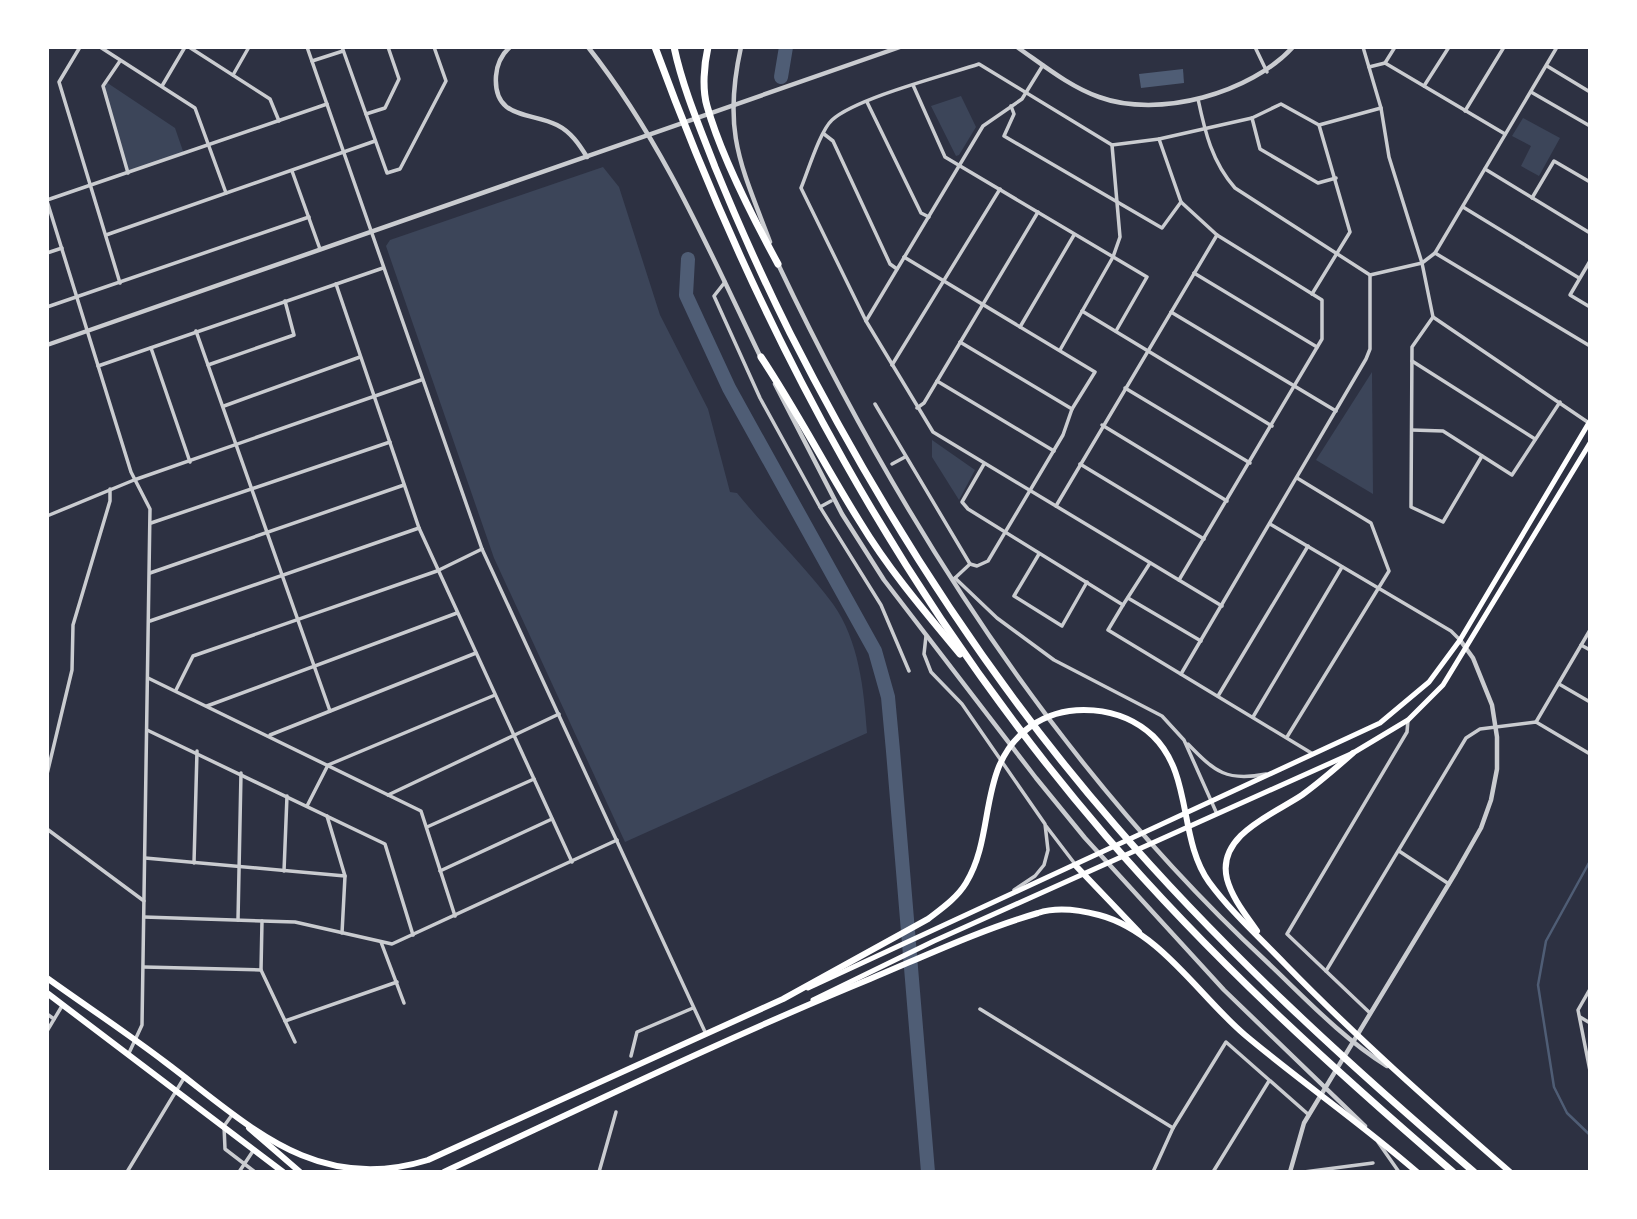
<svg xmlns="http://www.w3.org/2000/svg" width="1637" height="1219" font-family="'Sofia Sans Condensed',sans-serif">
<style>
.green{fill:#3c4559}
.water{fill:#4f5d75}
.lines{fill:none;stroke-linecap:round;stroke-linejoin:round}
.stream{stroke:#4f5d75;stroke-width:2.5}
.river{stroke:#4f5d75;stroke-width:14}
.minor{stroke:#caccd0;stroke-width:3.5}
.tertiary{stroke:#caccd0;stroke-width:4.5}
.secondary{stroke:#fff;stroke-width:5}
.primary{stroke:#fff;stroke-width:6}
.trunk{stroke:#fff;stroke-width:6}
.motorway{stroke:#fff;stroke-width:7}
</style>
<rect width="100%" height="100%" fill="#2d3142"/>
<!-- green -->
<g class="green">
<polygon points="106,82 175,128 184,154 128,173 103,86"/>
<polygon points="961,96 976,127 959,155 956,156 931,106"/>
<polygon points="1523,118 1560,138 1539,176 1521,166 1531,146 1512,136"/>
<path d="M 603,167 L 619,187 L 660,315 L 708,409 L 730,492 L 737,493 C 767,530 804,565 833,604 C 859,641 864,689 867,733 L 625,842 L 494,558 L 386,246 L 390,240 Z"/>
<polygon points="1372,372 1373,494 1316,460"/>
<polygon points="932,440 975,470 959,500 932,457"/>
</g>
<!-- water -->
<polygon class="water" points="1183,69 1184,83 1141,88 1139,74"/>
<g class="lines">
<!-- stream -->
<polyline class="stream" points="1590,861 1546,941 1538,985 1554,1087 1567,1113 1590,1135"/>
<!-- river -->
<g class="river">
<polyline points="781,77 786,47"/>
<polyline points="688,259 686,295 729,388 875,651 888,697 893,751 928,1172"/>
</g>
<!-- minor -->
<g class="minor">
<polyline points="80,47 59,82 120,283"/>
<polyline points="100,47 195,108 226,193"/>
<polyline points="189,47 270,99 279,121"/>
<polyline points="307,47 482,549 706,1034"/>
<polyline points="342,47 387,173 400,169 446,81 434,47"/>
<polyline points="1255,47 1267,72"/>
<polyline points="1363,47 1381,108 1389,157 1422,263 1433,317 1589,423"/>
<polyline points="120,61 103,86 128,173"/>
<polyline points="312,61 343,51"/>
<polyline points="1385,63 1395,47"/>
<polyline points="1043,65 1022,99 983,126 866,321 933,432 1222,606"/>
<polyline points="1547,66 1590,92"/>
<polyline points="1369,67 1385,63 1505,134"/>
<polyline points="233,75 249,47"/>
<polyline points="913,85 945,157 1147,277 1116,331"/>
<polyline points="162,86 185,47"/>
<polyline points="1424,86 1449,47"/>
<polyline points="1531,92 1590,126"/>
<polyline points="867,102 921,213 929,217"/>
<polyline points="1011,106 1014,114 1004,136 1162,228 1181,202"/>
<polyline points="1465,111 1504,47"/>
<polyline points="366,114 385,108 399,79 388,47"/>
<polyline points="1252,118 1260,149 1318,183 1336,178"/>
<polyline points="1319,125 1381,108"/>
<polyline points="824,134 833,141 890,264 897,269"/>
<polyline points="1159,139 1181,202 1217,235 1322,300 1322,339 1179,580"/>
<polyline points="1485,169 1590,233"/>
<polyline points="292,171 320,249"/>
<polyline points="1532,198 1554,161 1590,182"/>
<polyline points="47,200 327,104"/>
<polyline points="47,201 131,472 150,509 142,1025 129,1053"/>
<polyline points="1463,207 1579,278"/>
<polyline points="106,235 375,141"/>
<polyline points="47,253 62,248"/>
<polyline points="1435,253 1590,346"/>
<polyline points="904,257 1095,372 1072,409 1063,435 988,561 977,566 970,564 955,578"/>
<polyline points="1590,261 1570,295 1590,307"/>
<polyline points="1194,273 1317,347"/>
<polyline points="1370,275 1422,263 1435,253 1557,47"/>
<polyline points="725,282 714,296 760,398 820,507 831,501"/>
<polyline points="336,284 419,528 572,862"/>
<polyline points="47,307 309,217"/>
<polyline points="1082,311 1272,426"/>
<polyline points="1171,312 1336,411"/>
<polyline points="1433,317 1412,347 1411,507 1443,522 1482,456"/>
<path d="M 866,321 L 801,188 C 808,171 820,131 832,120 C 856,98 946,75 979,64 L 1112,145 L 1159,139 L 1252,118 L 1281,104 L 1319,125 L 1350,232 L 1312,294"/>
<polyline points="1020,327 1074,235"/>
<polyline points="196,331 330,711"/>
<polyline points="960,342 1072,409"/>
<polyline points="151,348 190,462"/>
<polyline points="1060,350 1113,257 1120,237 1112,145"/>
<polyline points="1412,361 1535,439"/>
<polyline points="208,365 294,335 285,301"/>
<polyline points="892,365 1000,189"/>
<polyline points="98,366 383,268"/>
<polyline points="937,381 1054,451"/>
<polyline points="1125,388 1250,463"/>
<polyline points="875,404 970,564"/>
<polyline points="224,406 360,357"/>
<polyline points="917,408 924,403 1038,212"/>
<polyline points="1102,425 1227,501"/>
<polyline points="1412,430 1443,431 1512,475 1560,402"/>
<polyline points="892,464 905,457"/>
<polyline points="984,464 962,502 968,509 1123,605 1108,630 1313,754"/>
<polyline points="1080,464 1204,539"/>
<polyline points="1056,506 1217,235"/>
<polyline points="820,507 881,605 909,671"/>
<polyline points="47,516 134,480 421,380"/>
<polyline points="151,523 390,442"/>
<polyline points="1270,524 1451,631 1460,640"/>
<polyline points="1039,554 1014,596 1062,626 1087,582"/>
<polyline points="150,573 404,485"/>
<polyline points="955,578 997,618 1054,660 1162,716 1184,740 1217,814"/>
<polyline points="1128,598 1201,641"/>
<polyline points="1123,605 1150,563"/>
<polyline points="150,621 419,528"/>
<polyline points="926,636 924,654 931,672 962,704 1045,824 1048,850 1044,865 1035,876 1014,890"/>
<polyline points="1581,645 1590,650"/>
<path d="M 1181,674 L 1366,359 L 1370,349 L 1370,275 L 1235,188 C 1212,162 1205,132 1198,99"/>
<polyline points="148,678 421,811 455,916"/>
<polyline points="1559,684 1590,702"/>
<polyline points="176,690 193,656 437,571 482,549"/>
<polyline points="1218,696 1308,546"/>
<polyline points="207,706 457,613"/>
<polyline points="1253,717 1342,567"/>
<polyline points="1536,722 1590,630"/>
<polyline points="147,730 385,844 413,935"/>
<polyline points="270,735 476,653"/>
<polyline points="1287,737 1389,571 1371,523 1297,478"/>
<path d="M 1188,744 C 1215,772 1227,782 1266,774"/>
<polyline points="47,774 72,670 73,625 110,501 110,489"/>
<polyline points="388,795 559,714"/>
<polyline points="307,806 328,765 495,695"/>
<polyline points="327,816 345,876 342,933"/>
<polyline points="1046,826 1075,864"/>
<polyline points="427,827 534,779"/>
<polyline points="47,829 144,901"/>
<polyline points="1399,851 1449,884"/>
<polyline points="145,858 345,876"/>
<polyline points="194,863 197,751"/>
<polyline points="284,871 287,796"/>
<polyline points="440,871 552,819"/>
<polyline points="144,917 295,922 392,944 617,840"/>
<polyline points="238,920 241,773"/>
<polyline points="262,921 261,970 295,1042"/>
<polyline points="381,942 404,1003"/>
<polyline points="144,967 261,970"/>
<polyline points="1326,971 1466,738 1480,729 1536,722 1590,754"/>
<polyline points="1590,989 1578,1010 1590,1071"/>
<polyline points="980,1009 1173,1128"/>
<polyline points="1370,1013 1287,934 1407,732 1408,720"/>
<polyline points="47,1014 54,1019"/>
<polyline points="1580,1017 1590,1023"/>
<polyline points="285,1021 397,982"/>
<polyline points="47,1031 62,1006"/>
<polyline points="631,1056 637,1032 693,1008"/>
<polyline points="232,1115 224,1126 225,1149 255,1172"/>
<polyline points="1378,1142 1399,1172"/>
<polyline points="127,1172 184,1078"/>
<polyline points="239,1172 253,1151"/>
<polyline points="599,1172 616,1112"/>
<polyline points="1153,1172 1173,1128 1226,1042 1309,1115"/>
<polyline points="1213,1172 1269,1081"/>
<polyline points="1304,1172 1373,1163"/>
</g>
<!-- tertiary -->
<g class="tertiary">
<path d="M 510,47 C 501,55 497,64 496,76 C 493,120 532,112 557,125 C 571,132 579,144 587,157"/>
<path d="M 588,47 C 663,142 709,250 761,358"/>
<path d="M 741,47 C 722,132 741,165 770,242"/>
<path d="M 1017,47 C 1043,65 1070,87 1099,97 C 1159,119 1251,93 1293,47"/>
<path d="M 778,264 C 900,521 1057,767 1267,962 C 1305,998 1342,1038 1387,1066"/>
<polyline points="47,345 900,47"/>
<polyline points="775,384 842,514 884,580 1036,778 1085,838 1224,990 1365,1126"/>
<polyline points="1290,1172 1304,1123 1456,872 1481,828 1491,800 1497,769 1497,737 1492,705 1473,658 1460,640"/>
</g>
<!-- secondary -->
<g class="secondary">
<polyline points="808,988 1380,723 1429,682 1460,640 1590,421"/>
<polyline points="813,1000 934,941 1353,753 1408,720 1443,685 1590,443"/>
</g>
<!-- primary -->
<polyline class="primary" points="249,1128 300,1172"/>
<!-- trunk -->
<g class="trunk">
<polyline points="1076,866 1139,932"/>
<path d="M 1257,931 C 1246,915 1232,898 1227,879 C 1216,835 1274,814 1302,795 C 1320,782 1336,768 1353,753"/>
<path d="M 47,978 C 86,1006 127,1033 165,1062 C 249,1125 315,1195 428,1160 L 783,999 L 928,919 C 941,909 957,898 966,883 C 997,832 976,765 1031,726 C 1067,701 1121,706 1153,736 C 1193,775 1178,838 1209,882 C 1231,912 1259,937 1285,964 C 1356,1037 1432,1104 1510,1172"/>
<polyline points="47,993 283,1172"/>
<path d="M 444,1172 C 586,1106 726,1038 870,979 C 925,956 980,930 1038,913 C 1056,907 1080,910 1099,915 C 1160,931 1199,996 1245,1035 C 1301,1082 1362,1124 1417,1172"/>
</g>
<!-- motorway -->
<g class="motorway">
<path d="M 655,47 C 761,336 904,601 1105,835 C 1211,958 1331,1067 1453,1172"/>
<path d="M 674,47 C 683,89 700,128 715,167 C 738,223 763,279 790,333 C 879,508 986,677 1115,825 C 1224,951 1347,1063 1474,1172"/>
<path d="M 708,47 C 704,65 702,89 707,106 C 721,156 753,218 778,264"/>
<path d="M 761,357 C 797,411 826,468 860,522 C 889,570 925,612 960,654"/>
</g>
</g>
<!-- border -->
<rect width="1637" height="1219" fill="none" stroke="#ffffff" stroke-width="98"/>
</svg>
